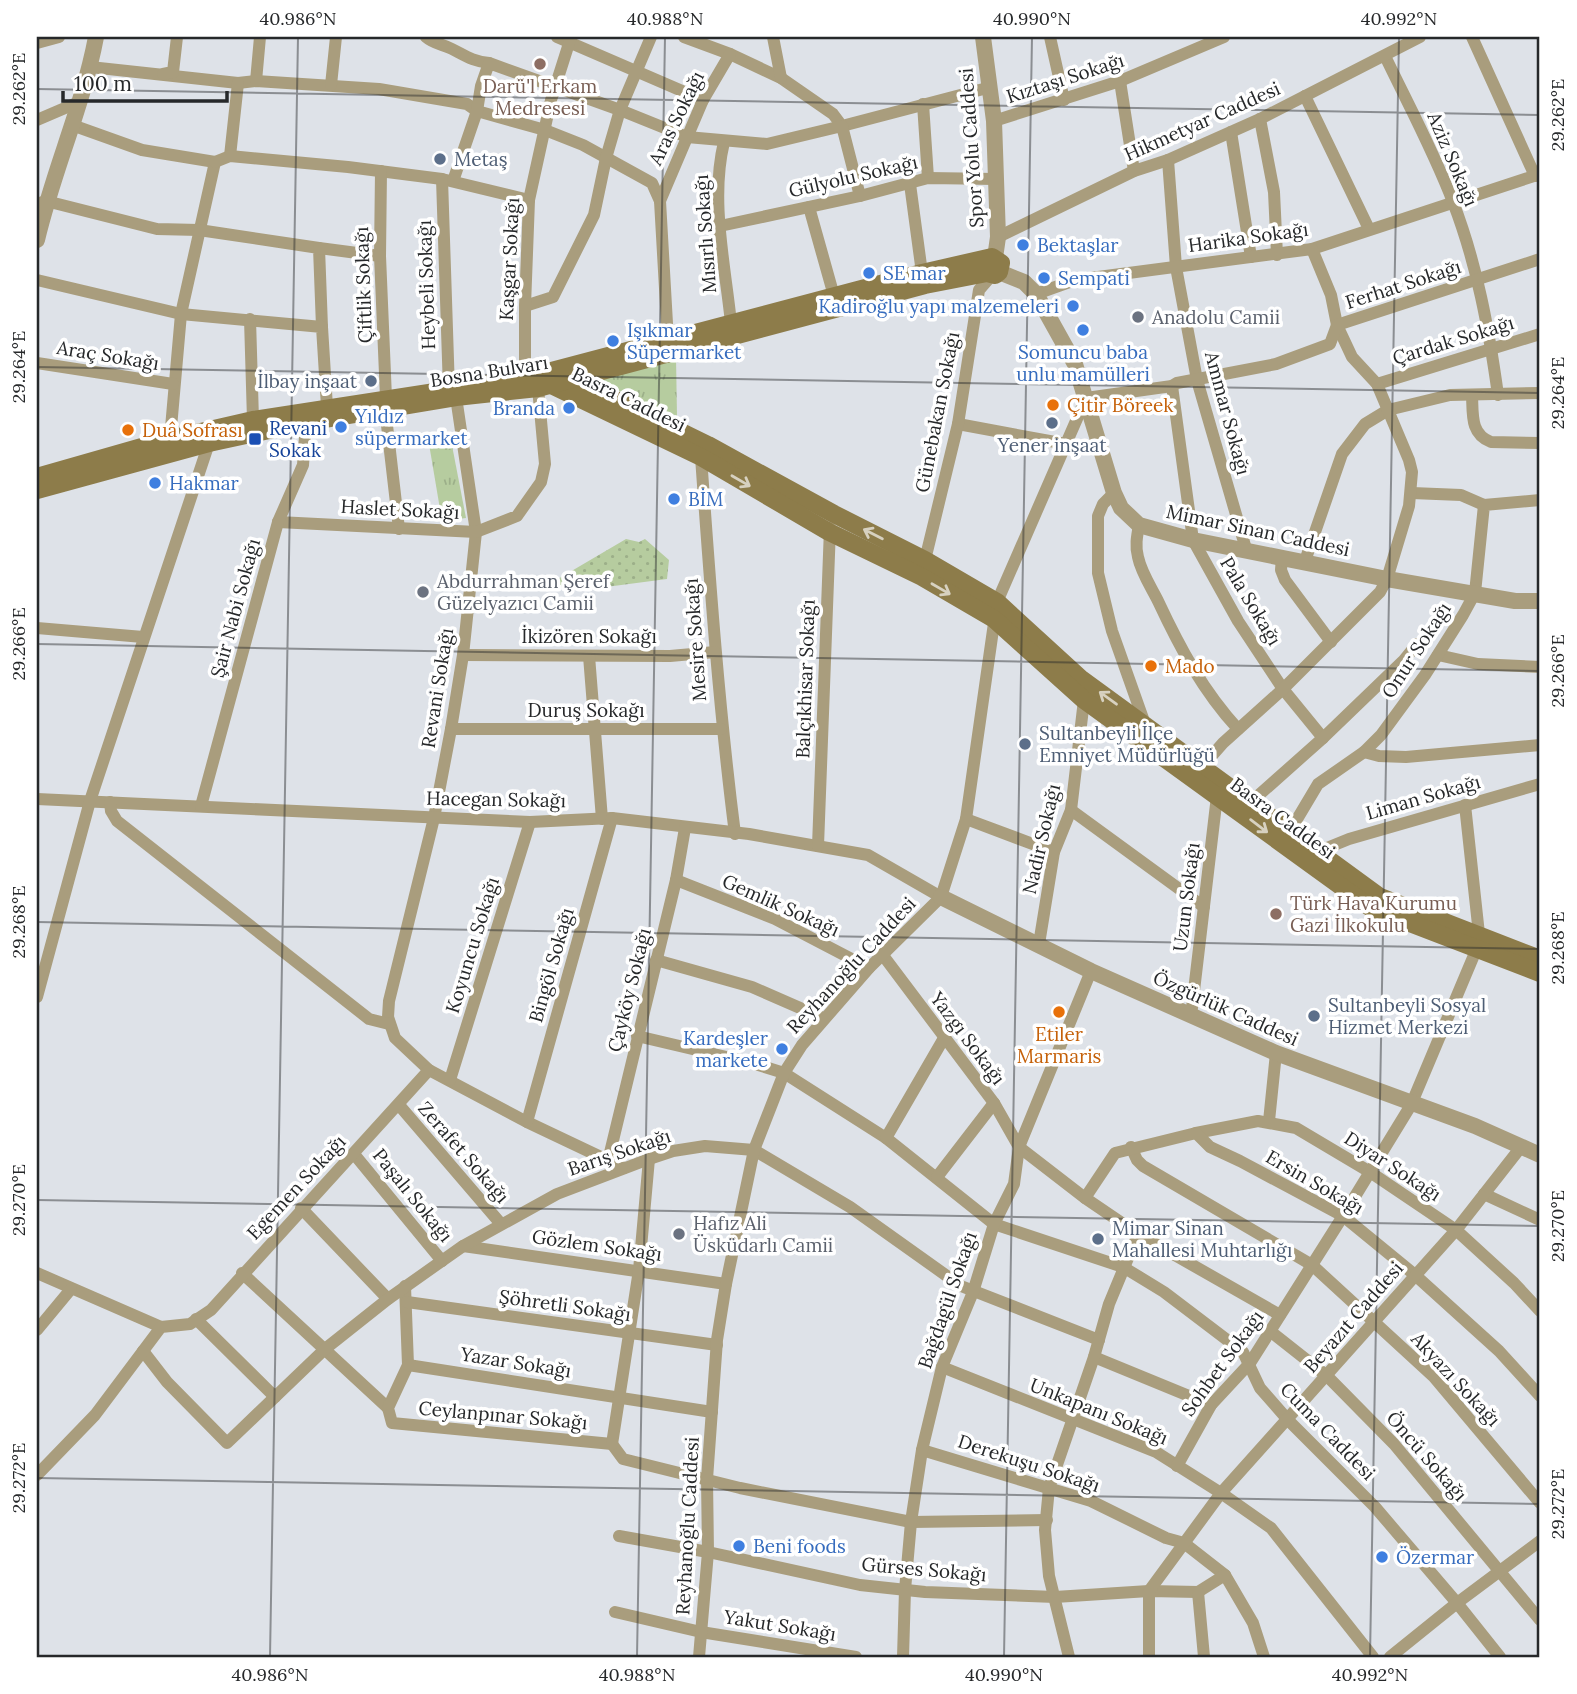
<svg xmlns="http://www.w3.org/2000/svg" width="1577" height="1694" font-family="Lora,serif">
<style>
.grass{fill:url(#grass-dots)}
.park{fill:url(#park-tufts)}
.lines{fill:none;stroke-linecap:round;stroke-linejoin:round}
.minor{stroke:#a99d7d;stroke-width:12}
.tertiary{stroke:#a99d7d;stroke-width:16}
.secondary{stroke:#8d7c4a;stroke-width:18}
.oneway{stroke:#d7d1c0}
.ticks{fill:none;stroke:#26282a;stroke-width:2;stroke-opacity:0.45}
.education-dot{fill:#8d6e63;stroke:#fff;stroke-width:2.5}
.service-dot{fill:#5c6f8a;stroke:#fff;stroke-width:2.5}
.shop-dot{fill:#3f7fe0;stroke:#fff;stroke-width:2.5}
.worship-dot{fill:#6b7280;stroke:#fff;stroke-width:2.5}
.food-dot{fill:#e8710a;stroke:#fff;stroke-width:2.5}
.transit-dot{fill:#1a4fb4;stroke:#fff;stroke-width:2.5}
.labels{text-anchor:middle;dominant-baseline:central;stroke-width:7;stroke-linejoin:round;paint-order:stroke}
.street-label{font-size:19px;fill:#26282a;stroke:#fff}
.education-label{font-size:19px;fill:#785e54;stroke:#fff}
.service-label{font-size:19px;fill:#4e5e75;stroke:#fff;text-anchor:start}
.shop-label{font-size:19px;fill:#366cbe;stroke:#fff;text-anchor:start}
.worship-label{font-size:19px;fill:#5b616d;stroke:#fff;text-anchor:start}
.food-label{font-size:19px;fill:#c56008;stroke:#fff;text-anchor:start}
.transit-label{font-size:19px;fill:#164399;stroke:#fff;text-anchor:start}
.neatline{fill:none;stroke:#26282a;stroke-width:2.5}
.ticks-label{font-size:18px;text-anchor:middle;fill:#26282a}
</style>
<defs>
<pattern id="grass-dots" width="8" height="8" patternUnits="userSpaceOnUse" patternTransform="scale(1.75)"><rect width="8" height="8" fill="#b6cc9f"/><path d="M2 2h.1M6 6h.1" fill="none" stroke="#9caf89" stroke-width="1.8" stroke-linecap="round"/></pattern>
<pattern id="park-tufts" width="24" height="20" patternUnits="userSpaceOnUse" patternTransform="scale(1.75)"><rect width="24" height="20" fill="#b6cc9f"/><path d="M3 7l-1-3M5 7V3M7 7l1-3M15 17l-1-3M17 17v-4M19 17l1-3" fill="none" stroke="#9caf89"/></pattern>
</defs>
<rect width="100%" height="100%" fill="#dee2e8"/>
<!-- grass -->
<polygon class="grass" points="626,539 639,542 645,539 669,560 667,579 583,590 546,586"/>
<!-- park -->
<g class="park">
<polygon points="676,357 677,416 594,380"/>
<polygon points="450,435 466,518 442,521 428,438"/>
</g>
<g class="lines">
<!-- minor -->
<g class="minor">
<path d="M 426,37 C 434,44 442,44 452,49 C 466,56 472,61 489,63"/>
<polyline points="557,37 703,100"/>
<polyline points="684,37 730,54 781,78 833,114 842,126 991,87"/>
<polyline points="773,37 781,78"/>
<polyline points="1050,37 1064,100"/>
<polyline points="1472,37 1535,176"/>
<polyline points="37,43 59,37"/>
<path d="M 1385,56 C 1408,104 1434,152 1453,202 C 1477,264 1489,330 1498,395"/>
<polyline points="90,67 238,83 256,81 379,89 467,104 477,111 545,130 583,145 652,183 660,201 668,341"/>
<polyline points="163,74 173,72 177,37"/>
<polyline points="256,81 260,37"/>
<polyline points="1120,81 1134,171"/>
<polyline points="331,85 336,37"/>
<polyline points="1305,96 1369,229"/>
<polyline points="923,104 928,178"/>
<polyline points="1260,119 1274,192 1277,255"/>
<polyline points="37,120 79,102"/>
<polyline points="994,121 1120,81 1224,37"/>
<polyline points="72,125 142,150 215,162 181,314 170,439"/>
<polyline points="1231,132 1251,257"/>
<path d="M 724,142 C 710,200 725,264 731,323"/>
<polyline points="230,156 238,83"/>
<polyline points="1168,160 1176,267 1197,380 1246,549"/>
<polyline points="215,162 230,156 348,167 442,179 529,200"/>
<polyline points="381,171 380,256 386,398"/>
<polyline points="442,179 449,390"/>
<polyline points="453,181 477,111 481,86 489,63 620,110 687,137 767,144 842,126 860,196"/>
<polyline points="910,184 922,273"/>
<polyline points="660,201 703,100 730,54"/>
<polyline points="37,204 46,201 157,229 199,230 319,248 322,327"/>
<polyline points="809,207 834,296"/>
<polyline points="720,226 860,196 928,178 996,179"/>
<polyline points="998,237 1134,171 1168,160 1260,119 1420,37"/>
<polyline points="319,248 380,256"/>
<polyline points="37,280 181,314 322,327 327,407"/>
<polyline points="1036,294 1075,280 1312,249 1540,174"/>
<polyline points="525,306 553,297 594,215 606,158 620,110 651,37"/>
<polyline points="250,319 253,420"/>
<polyline points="37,363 173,384"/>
<polyline points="1377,384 1540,334"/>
<polyline points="1172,386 1193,540 1238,621 1283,689 1323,738"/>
<path d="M 1472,395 C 1473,414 1470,434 1491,442 L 1540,443"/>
<polyline points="456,397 476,532 463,655 451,729 434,818 389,1001 388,1017 395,1038 429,1070 527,1122 624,1168"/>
<polyline points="385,408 399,529"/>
<polyline points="958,424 1066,444"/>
<path d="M 704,452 L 701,457 C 710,583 719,709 735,834"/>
<polyline points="1114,493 1103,504 1098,516 1098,573 1112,631 1146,727"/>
<polyline points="1412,493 1461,495 1484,505"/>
<polyline points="278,522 476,532 517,516 541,482 545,464 538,388 525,378 525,306 529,200 551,100 571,37"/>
<path d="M 1139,525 C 1137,536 1135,546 1138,557 C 1141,572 1151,587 1158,601 C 1180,648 1203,691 1238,729"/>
<polyline points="1282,557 1281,570 1285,580 1331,642"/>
<polyline points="925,560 958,424 979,290 992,275"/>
<polyline points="1305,561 1342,454 1365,424 1388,410 1450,395 1540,393"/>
<polyline points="37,628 143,637"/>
<polyline points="463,655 670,656 715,652"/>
<polyline points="1438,655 1478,664 1540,667"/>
<polyline points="589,656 602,819"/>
<polyline points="451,729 721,729"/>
<polyline points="1364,752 1379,756 1406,757 1540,745"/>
<polyline points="1201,768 1223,743 1283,689 1380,592 1387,579 1409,506 1412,472 1409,460 1377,384 1352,357 1337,325 1331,295 1312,249"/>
<polyline points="37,799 530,822 612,818 749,834 868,855 941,897"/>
<polyline points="110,802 111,811 117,821 369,1019 389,1024"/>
<polyline points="1251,802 1323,738 1404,660 1417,644"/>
<polyline points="201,806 278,522 303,465 306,422"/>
<polyline points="1071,810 1204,907"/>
<polyline points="966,819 1054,852"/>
<polyline points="1290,831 1318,784 1364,752 1381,735 1425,675 1463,615 1475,593 1484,505 1540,500"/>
<polyline points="818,846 830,528"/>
<polyline points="1317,852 1349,839 1540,784"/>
<polyline points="676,880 775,919 869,968"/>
<polyline points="1039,944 1054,852 1071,810 1084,700"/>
<polyline points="882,954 994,1103 1019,1147 1085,1198 1138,1234 1280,1315"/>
<polyline points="656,960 752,987 823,1018"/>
<polyline points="37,997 90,801 209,443"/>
<polyline points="1191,1016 1217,796 1220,792"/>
<polyline points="637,1036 752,1063 784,1073 886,1138 994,1224 1123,1267 1164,1292 1243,1352 1260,1388 1288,1420 1375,1507 1457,1603 1500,1657"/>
<polyline points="450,1080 530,822"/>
<polyline points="399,1105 501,1224"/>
<polyline points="1269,1121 1276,1053"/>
<polyline points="527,1122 612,818"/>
<polyline points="1196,1133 1258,1121 1296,1128 1370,1172 1456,1230 1514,1283 1540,1311"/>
<polyline points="886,1138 944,1038"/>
<polyline points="1131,1147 1137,1160 1143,1166 1312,1265 1433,1376 1540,1503"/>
<polyline points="354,1154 442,1261"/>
<polyline points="608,1161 676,880 685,828"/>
<polyline points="937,1177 994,1103"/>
<polyline points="1484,1194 1540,1220"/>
<polyline points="1085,1198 1115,1153 1196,1133 1210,1147 1240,1161 1343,1216 1415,1275 1499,1351 1540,1396"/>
<polyline points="301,1208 388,1299"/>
<polyline points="463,1246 726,1284"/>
<polyline points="37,1273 161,1327"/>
<polyline points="242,1273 388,1408"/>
<polyline points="405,1286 408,1365 388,1408 392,1423 612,1444"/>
<polyline points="407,1302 717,1345"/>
<polyline points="196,1319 275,1397"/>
<polyline points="37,1330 71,1289"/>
<polyline points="1270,1331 1327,1376 1394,1444 1540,1620"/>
<polyline points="143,1351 167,1382 227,1443 325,1349 388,1299 463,1246 557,1194 649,1159 673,1151 705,1146 754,1150 850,1207 961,1286 1099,1340"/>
<polyline points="1094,1357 1211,1405"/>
<polyline points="408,1365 712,1412"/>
<polyline points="942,1367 1156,1452 1221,1493 1271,1528 1373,1657"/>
<polyline points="612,1444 623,1459 740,1488 911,1522 1047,1520"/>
<polyline points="612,1444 639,1270 649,1159"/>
<polyline points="922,1450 1091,1501 1166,1538 1184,1543 1225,1575 1253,1623 1264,1657"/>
<polyline points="1177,1466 1211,1405 1250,1363 1343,1216 1411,1105 1477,948 1479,934 1465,805"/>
<polyline points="37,1475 95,1415 161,1327 190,1324 211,1310 429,1070"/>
<polyline points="619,1536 708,1552 860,1585 925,1592 1055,1597 1149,1591 1198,1592 1225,1575"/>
<polyline points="1198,1592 1204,1657"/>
<polyline points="615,1612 701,1632 856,1657"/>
<polyline points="699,1657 708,1552 707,1479 717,1340 726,1284 754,1150 784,1073 802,1045 869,968 941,897 966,819 997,602 1086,398 1172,386 1177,383 1276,364 1330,344 1337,325 1540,259"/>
<polyline points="903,1657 905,1590 911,1522 922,1450 942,1367 973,1292 994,1224 1014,1184 1019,1147 1091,971"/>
<polyline points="1069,1657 1049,1576 1045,1530 1049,1488 1094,1357 1109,1304 1138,1234"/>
<polyline points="1149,1657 1149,1591 1221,1493 1456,1230 1521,1147"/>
<polyline points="1390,1657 1457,1603 1540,1541"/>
</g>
<!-- tertiary -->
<g class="tertiary">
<polyline points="983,37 994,121 998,237 995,258"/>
<path d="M 37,240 C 53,171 83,106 96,37"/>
<polyline points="999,272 1024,282 1036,294 1075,364 1114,493 1121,508 1139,525 1193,540 1387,579 1515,601 1540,601"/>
<polyline points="941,897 1091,971 1276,1053 1475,1126 1540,1155"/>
</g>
<!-- secondary -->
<g class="secondary">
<polyline points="567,376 708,445 834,514 925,560 997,602 1080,678 1380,897 1540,959"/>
<polyline points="549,384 701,457 829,532 922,577 994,619 1084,700 1371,908 1540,973"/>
<polyline points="37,477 170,439 253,420 525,378 922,273 992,257 1001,263 999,272 995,275 987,273 925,285 538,388 456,397 306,422 209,443 37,490"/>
</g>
</g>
<!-- one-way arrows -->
<defs><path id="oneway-shaft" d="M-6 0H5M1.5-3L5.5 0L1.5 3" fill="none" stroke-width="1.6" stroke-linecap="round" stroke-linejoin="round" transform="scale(1.75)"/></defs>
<g class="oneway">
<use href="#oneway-shaft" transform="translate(741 481) rotate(30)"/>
<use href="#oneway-shaft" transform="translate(873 534) rotate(-153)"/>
<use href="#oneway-shaft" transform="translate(941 589) rotate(30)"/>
<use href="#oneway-shaft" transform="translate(1108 698) rotate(-144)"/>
<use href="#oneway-shaft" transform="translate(1259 826) rotate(37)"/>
</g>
<!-- ticks -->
<path class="ticks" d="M 37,89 L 1540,115M 37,367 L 1540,393M 37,644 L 1540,671M 37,922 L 1540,949M 37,1200 L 1540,1226M 37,1478 L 1540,1504M 270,1657 L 298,37M 637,1657 L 665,37M 1004,1657 L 1032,37M 1370,1657 L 1399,37"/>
<!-- markers -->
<g class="education-dot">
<circle cx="540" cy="64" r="7"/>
<circle cx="1276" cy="914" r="7"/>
</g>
<g class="service-dot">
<circle cx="440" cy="159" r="7"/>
<circle cx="371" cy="381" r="7"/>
<circle cx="1052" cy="423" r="7"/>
<circle cx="1025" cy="744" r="7"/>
<circle cx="1314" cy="1016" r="7"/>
<circle cx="1098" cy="1239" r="7"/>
</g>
<g class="shop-dot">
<circle cx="1023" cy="245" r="7"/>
<circle cx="869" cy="273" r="7"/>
<circle cx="1044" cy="278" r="7"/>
<circle cx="1073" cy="306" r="7"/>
<circle cx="1083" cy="330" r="7"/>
<circle cx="613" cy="341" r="7"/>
<circle cx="569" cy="408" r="7"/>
<circle cx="341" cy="427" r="7"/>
<circle cx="155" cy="483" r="7"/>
<circle cx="674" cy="499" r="7"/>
<circle cx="782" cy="1049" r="7"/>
<circle cx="739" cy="1546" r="7"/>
<circle cx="1382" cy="1557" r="7"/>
</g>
<g class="worship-dot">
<circle cx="1138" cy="317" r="7"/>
<circle cx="423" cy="592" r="7"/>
<circle cx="679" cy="1234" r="7"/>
</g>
<g class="food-dot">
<circle cx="1053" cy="405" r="7"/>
<circle cx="128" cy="430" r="7"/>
<circle cx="1151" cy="666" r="7"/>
<circle cx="1059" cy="1012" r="7"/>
</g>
<rect class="transit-dot" x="248" y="432" width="14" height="14" rx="3.5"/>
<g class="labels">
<!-- street labels -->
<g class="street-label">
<text transform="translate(1065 78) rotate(-18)">Kıztaşı Sokağı</text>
<text transform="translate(676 118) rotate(-64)">Aras Sokağı</text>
<text transform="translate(1202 121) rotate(-24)">Hikmetyar Caddesi</text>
<text transform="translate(971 148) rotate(-94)">Spor Yolu Caddesi</text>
<text transform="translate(1453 159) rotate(67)">Aziz Sokağı</text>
<text transform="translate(853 176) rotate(-13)">Gülyolu Sokağı</text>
<text transform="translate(705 234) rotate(-94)">Mısırlı Sokağı</text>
<text transform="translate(1248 237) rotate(-8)">Harika Sokağı</text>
<text transform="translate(509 259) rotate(-87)">Kaşgar Sokağı</text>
<text transform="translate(1403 284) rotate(-18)">Ferhat Sokağı</text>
<text transform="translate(363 285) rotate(-92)">Çiftlik Sokağı</text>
<text transform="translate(426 285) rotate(-92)">Heybeli Sokağı</text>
<text transform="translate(1453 340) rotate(-17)">Çardak Sokağı</text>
<text transform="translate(108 355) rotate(9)">Araç Sokağı</text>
<text transform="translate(489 371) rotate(-9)">Bosna Bulvarı</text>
<text transform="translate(629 399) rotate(26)">Basra Caddesi</text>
<text transform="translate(937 412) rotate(-79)">Günebakan Sokağı</text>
<text transform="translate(1228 413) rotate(75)">Ammar Sokağı</text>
<text transform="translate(400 509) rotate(3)">Haslet Sokağı</text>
<text transform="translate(1258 530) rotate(12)">Mimar Sinan Caddesi</text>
<text transform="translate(1251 601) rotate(59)">Pala Sokağı</text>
<text transform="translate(235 608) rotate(-75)">Şair Nabi Sokağı</text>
<text x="589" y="636">İkizören Sokağı</text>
<text transform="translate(695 640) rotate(-94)">Mesire Sokağı</text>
<text transform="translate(1416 650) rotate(-57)">Onur Sokağı</text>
<text transform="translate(805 679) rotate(-88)">Balçıkhisar Sokağı</text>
<text transform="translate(437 688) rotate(-81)">Revani Sokağı</text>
<text x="586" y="710">Duruş Sokağı</text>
<text transform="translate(1423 797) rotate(-16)">Liman Sokağı</text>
<text transform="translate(496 799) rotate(1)">Hacegan Sokağı</text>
<text transform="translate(1283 818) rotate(36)">Basra Caddesi</text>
<text transform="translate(1041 839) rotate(-77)">Nadir Sokağı</text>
<text transform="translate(1186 897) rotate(-83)">Uzun Sokağı</text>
<text transform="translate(781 905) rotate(24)">Gemlik Sokağı</text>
<text transform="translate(472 945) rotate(-73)">Koyuncu Sokağı</text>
<text transform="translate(551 965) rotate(-74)">Bingöl Sokağı</text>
<text transform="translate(851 965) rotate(-47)">Reyhanoğlu Caddesi</text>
<text transform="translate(629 990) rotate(-76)">Çayköy Sokağı</text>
<text transform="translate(1226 1008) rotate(24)">Özgürlük Caddesi</text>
<text transform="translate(968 1038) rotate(53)">Yazgı Sokağı</text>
<text transform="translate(464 1152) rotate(49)">Zerafet Sokağı</text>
<text transform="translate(619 1152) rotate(-19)">Barış Sokağı</text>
<text transform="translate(1393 1166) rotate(33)">Diyar Sokağı</text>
<text transform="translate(1315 1182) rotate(30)">Ersin Sokağı</text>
<text transform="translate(296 1187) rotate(-47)">Egemen Sokağı</text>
<text transform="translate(413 1195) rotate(51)">Paşalı Sokağı</text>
<text transform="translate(597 1245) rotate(8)">Gözlem Sokağı</text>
<text transform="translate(947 1300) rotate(-71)">Bağdagül Sokağı</text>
<text transform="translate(565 1305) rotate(8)">Şöhretli Sokağı</text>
<text transform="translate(1353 1317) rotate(-49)">Beyazıt Caddesi</text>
<text transform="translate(516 1362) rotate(9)">Yazar Sokağı</text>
<text transform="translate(1222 1363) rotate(-54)">Sohbet Sokağı</text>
<text transform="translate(1456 1379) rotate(47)">Akyazı Sokağı</text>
<text transform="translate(1099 1411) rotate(22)">Unkapanı Sokağı</text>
<text transform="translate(503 1415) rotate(5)">Ceylanpınar Sokağı</text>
<text transform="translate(1328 1431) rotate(46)">Cuma Caddesi</text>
<text transform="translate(1427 1456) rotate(49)">Öncü Sokağı</text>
<text transform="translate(1029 1463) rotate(18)">Derekuşu Sokağı</text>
<text transform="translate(687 1526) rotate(-87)">Reyhanoğlu Caddesi</text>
<text transform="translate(924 1569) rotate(5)">Gürses Sokağı</text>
<text transform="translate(780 1625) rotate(9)">Yakut Sokağı</text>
</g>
<!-- education labels -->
<g class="education-label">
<text x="540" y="86">Darü'l Erkam<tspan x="540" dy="22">Medresesi</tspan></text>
<text x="1290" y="903" text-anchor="start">Türk Hava Kurumu<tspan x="1290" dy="22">Gazi İlkokulu</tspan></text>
</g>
<!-- service labels -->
<g class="service-label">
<text x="454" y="159">Metaş</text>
<text x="357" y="381" text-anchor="end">İlbay inşaat</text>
<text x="1052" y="445" text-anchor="middle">Yener inşaat</text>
<text x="1039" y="733">Sultanbeyli İlçe<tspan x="1039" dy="22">Emniyet Müdürlüğü</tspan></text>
<text x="1328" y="1005">Sultanbeyli Sosyal<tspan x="1328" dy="22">Hizmet Merkezi</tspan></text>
<text x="1112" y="1228">Mimar Sinan<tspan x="1112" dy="22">Mahallesi Muhtarlığı</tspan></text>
</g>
<!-- shop labels -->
<g class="shop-label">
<text x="1037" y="245">Bektaşlar</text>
<text x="883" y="273">SE mar</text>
<text x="1058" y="278">Sempati</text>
<text x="1059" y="306" text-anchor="end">Kadiroğlu yapı malzemeleri</text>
<text x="627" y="330">Işıkmar<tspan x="627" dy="22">Süpermarket</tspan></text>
<text x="1083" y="352" text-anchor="middle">Somuncu baba<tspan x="1083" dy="22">unlu mamülleri</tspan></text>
<text x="555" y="408" text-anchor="end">Branda</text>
<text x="355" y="416">Yıldız<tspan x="355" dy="22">süpermarket</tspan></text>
<text x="169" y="483">Hakmar</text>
<text x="688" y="499">BİM</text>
<text x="768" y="1038" text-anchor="end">Kardeşler<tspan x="768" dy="22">markete</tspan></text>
<text x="753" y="1546">Beni foods</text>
<text x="1396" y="1557">Özermar</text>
</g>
<!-- worship labels -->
<g class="worship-label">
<text x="1152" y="317">Anadolu Camii</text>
<text x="437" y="581">Abdurrahman Şeref<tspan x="437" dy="22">Güzelyazıcı Camii</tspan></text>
<text x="693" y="1223">Hafız Ali<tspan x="693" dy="22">Üsküdarlı Camii</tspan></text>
</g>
<!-- food labels -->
<g class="food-label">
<text x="1067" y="405">Çitir Böreek</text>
<text x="142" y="430">Duâ Sofrası</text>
<text x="1165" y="666">Mado</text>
<text x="1059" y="1034" text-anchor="middle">Etiler<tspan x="1059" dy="22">Marmaris</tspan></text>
</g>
<!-- transit labels -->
<g class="transit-label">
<text x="269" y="428">Revani<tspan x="269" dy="22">Sokak</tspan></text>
</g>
</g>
<!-- border -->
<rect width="1577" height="1694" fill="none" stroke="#ffffff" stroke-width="77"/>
<!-- scale -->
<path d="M63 91v10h164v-10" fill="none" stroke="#26282a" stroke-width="3.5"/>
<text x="74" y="91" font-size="21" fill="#26282a" stroke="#ffffff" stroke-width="5" paint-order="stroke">100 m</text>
<rect x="38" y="38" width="1500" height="1618" class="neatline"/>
<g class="ticks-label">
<text x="298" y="25">40.986°N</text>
<text x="665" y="25">40.988°N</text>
<text x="1032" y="25">40.990°N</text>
<text x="1399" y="25">40.992°N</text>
<text transform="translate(19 89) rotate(-90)" y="6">29.262°E</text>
<text transform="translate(1558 115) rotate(-90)" y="6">29.262°E</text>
<text transform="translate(19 367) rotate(-90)" y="6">29.264°E</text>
<text transform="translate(1558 393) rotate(-90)" y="6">29.264°E</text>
<text transform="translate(19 644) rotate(-90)" y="6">29.266°E</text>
<text transform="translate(1558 671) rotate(-90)" y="6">29.266°E</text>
<text transform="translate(19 922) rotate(-90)" y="6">29.268°E</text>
<text transform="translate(1558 948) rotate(-90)" y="6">29.268°E</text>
<text transform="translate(19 1200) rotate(-90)" y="6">29.270°E</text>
<text transform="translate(1558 1226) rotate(-90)" y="6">29.270°E</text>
<text transform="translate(19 1478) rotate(-90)" y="6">29.272°E</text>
<text transform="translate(1558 1504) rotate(-90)" y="6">29.272°E</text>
<text x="270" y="1681">40.986°N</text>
<text x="637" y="1681">40.988°N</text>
<text x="1004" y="1681">40.990°N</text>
<text x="1370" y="1681">40.992°N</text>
</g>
</svg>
